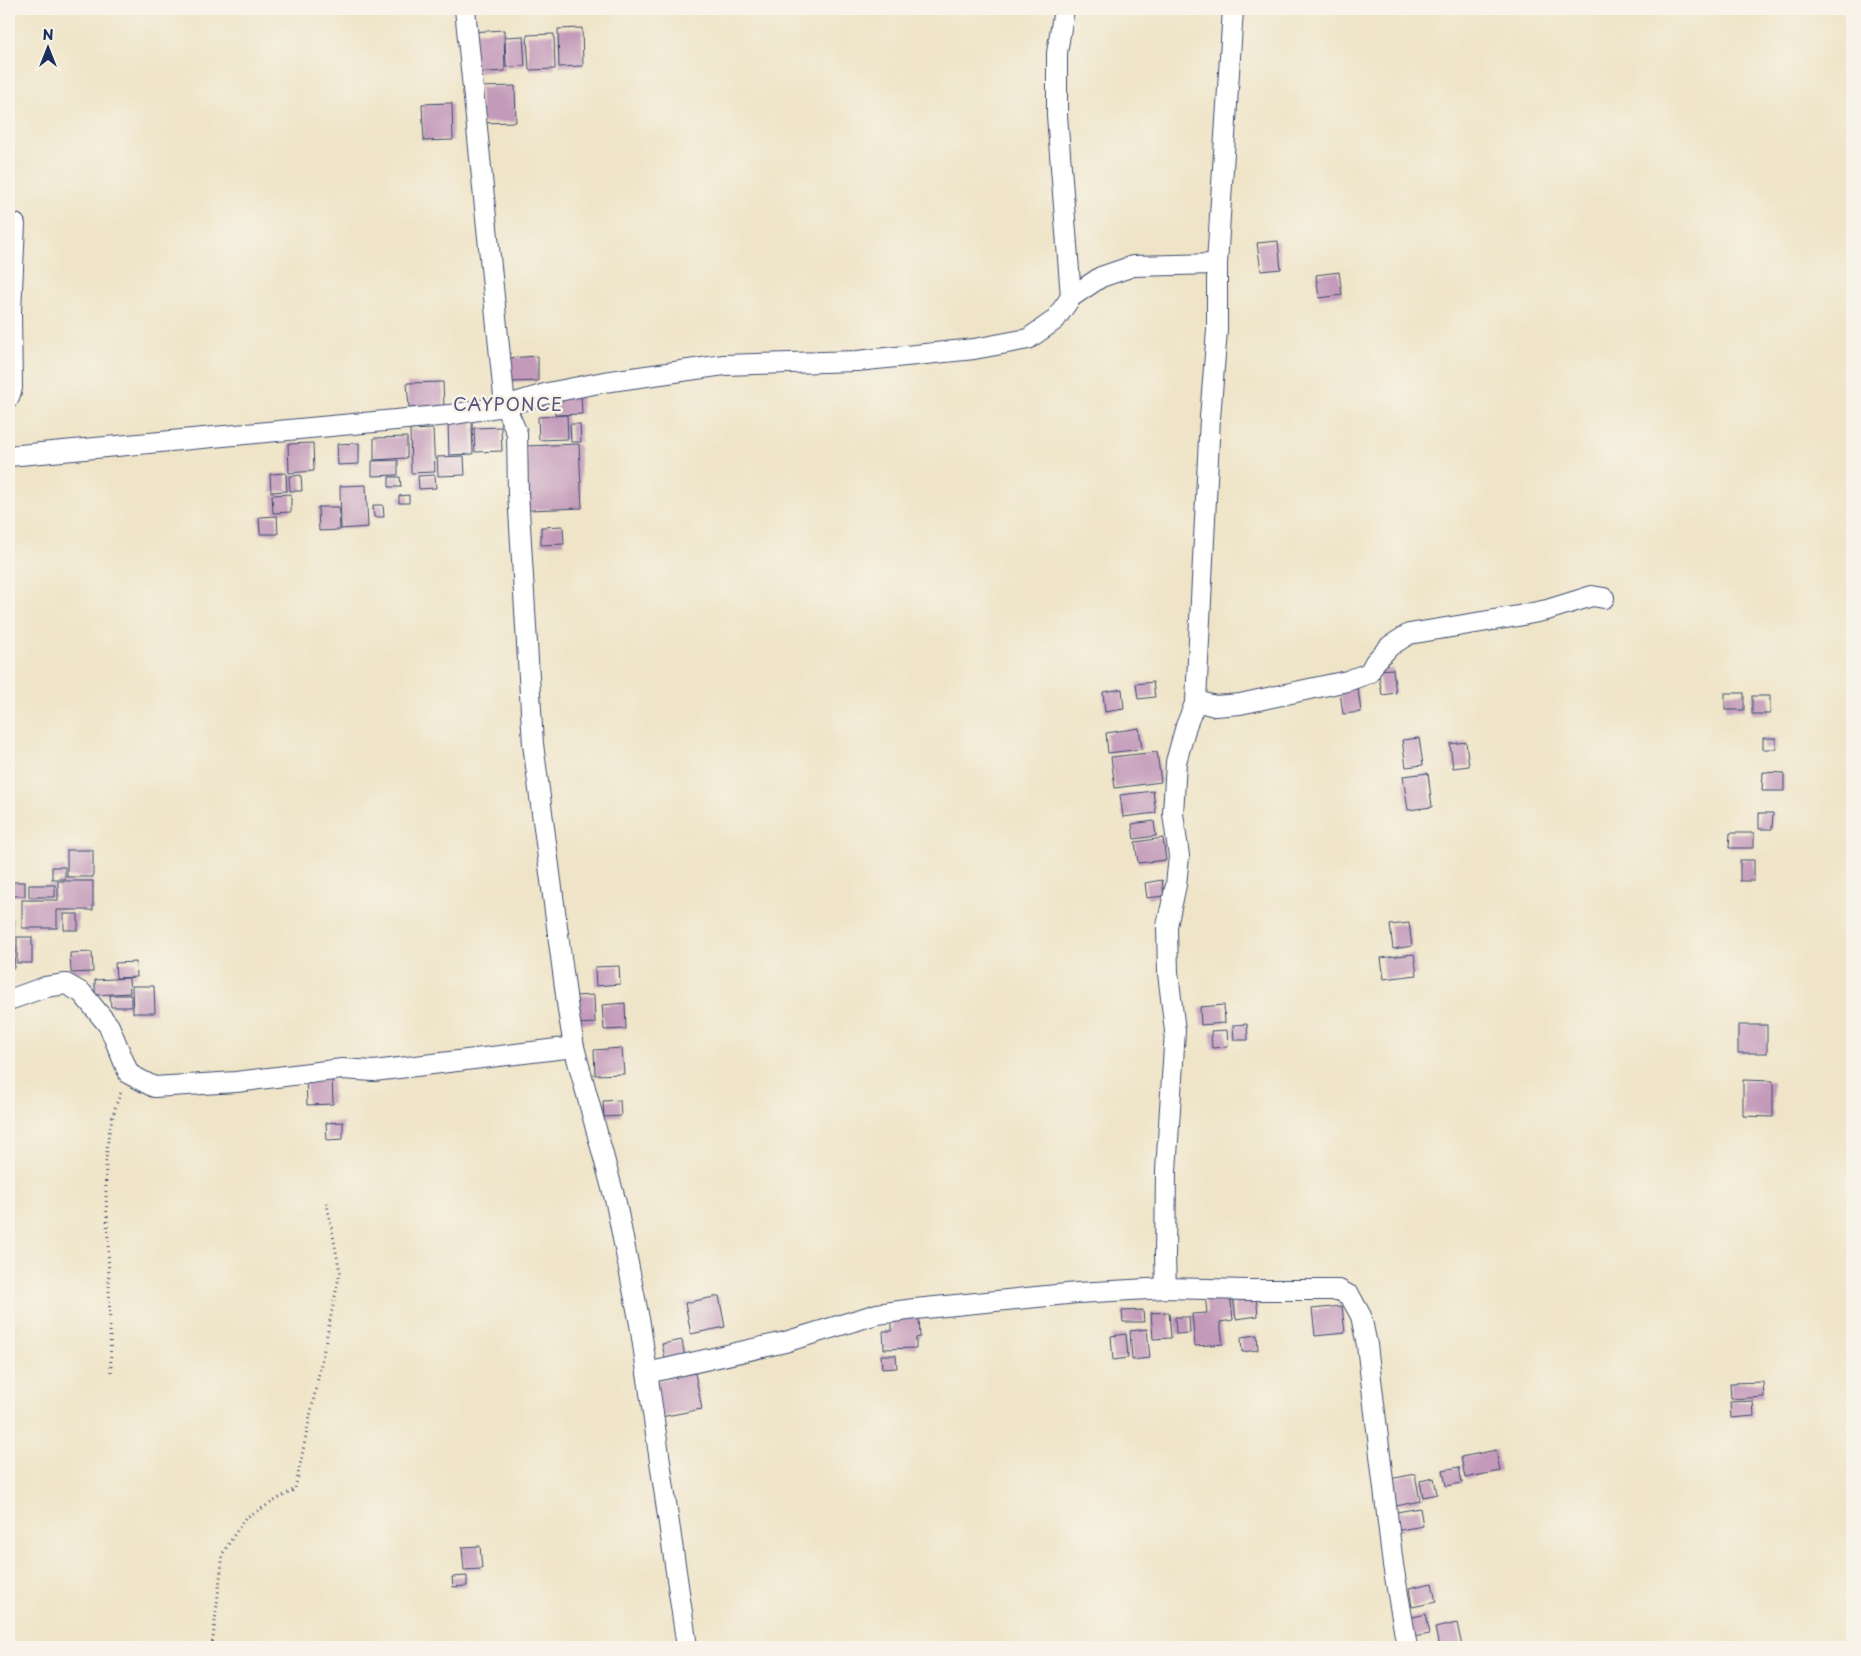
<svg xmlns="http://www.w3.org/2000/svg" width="1861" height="1656" font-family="'Playpen Sans',sans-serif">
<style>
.building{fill:#c39aba}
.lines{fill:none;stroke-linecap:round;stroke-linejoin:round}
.minor-casing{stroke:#3b4a6e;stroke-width:22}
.path{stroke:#3b4a6e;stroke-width:3;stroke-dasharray:1 4;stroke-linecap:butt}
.minor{stroke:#fff;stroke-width:20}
.labels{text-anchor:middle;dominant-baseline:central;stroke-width:5;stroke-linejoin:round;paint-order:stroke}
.quarter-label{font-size:18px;letter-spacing:1px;fill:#56547e;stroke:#f7f3e8}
</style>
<rect width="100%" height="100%" fill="#f7f3e8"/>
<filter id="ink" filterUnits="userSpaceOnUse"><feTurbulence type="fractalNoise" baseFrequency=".02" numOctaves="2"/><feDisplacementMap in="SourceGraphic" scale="10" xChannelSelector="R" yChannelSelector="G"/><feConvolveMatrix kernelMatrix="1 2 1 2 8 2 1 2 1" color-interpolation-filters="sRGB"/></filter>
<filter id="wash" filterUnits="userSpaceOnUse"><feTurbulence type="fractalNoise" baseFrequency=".0096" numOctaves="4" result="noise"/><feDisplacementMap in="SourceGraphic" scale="20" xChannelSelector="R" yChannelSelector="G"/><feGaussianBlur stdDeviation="1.12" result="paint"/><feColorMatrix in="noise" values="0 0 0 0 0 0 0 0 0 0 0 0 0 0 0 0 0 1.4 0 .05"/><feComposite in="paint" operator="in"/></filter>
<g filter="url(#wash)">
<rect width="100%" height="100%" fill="#efe4c7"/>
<g id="blocks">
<!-- building -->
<g class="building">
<polygon points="582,28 583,66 559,67 558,29"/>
<polygon points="504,30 505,71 471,73 469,32"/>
<polygon points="554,34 555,69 529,70 527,35"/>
<polygon points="523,36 525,66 506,67 505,37"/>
<polygon points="515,86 516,122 481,123 480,87"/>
<polygon points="452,103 453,140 424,141 422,104"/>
<polygon points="1278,241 1281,269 1261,271 1257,243"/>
<polygon points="1339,272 1342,295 1319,298 1316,275"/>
<polygon points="538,356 538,381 510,382 509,358"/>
<polygon points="443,382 444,407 409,408 407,383"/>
<polygon points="581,394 582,414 555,415 554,395"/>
<polygon points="567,415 568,439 539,440 538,417"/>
<polygon points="472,420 473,454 449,455 448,421"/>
<polygon points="570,424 580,424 581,442 571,442"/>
<polygon points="501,427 502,451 475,452 474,428"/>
<polygon points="433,429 435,472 411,473 410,430"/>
<polygon points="407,437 407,458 374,460 374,438"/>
<polygon points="313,443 314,471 289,473 288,444"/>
<polygon points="359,443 359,464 338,465 337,444"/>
<polygon points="579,444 582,508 529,510 526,446"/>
<polygon points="464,456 465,475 438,476 437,457"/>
<polygon points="398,460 398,475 372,476 372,461"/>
<polygon points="286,473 287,491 271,492 270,474"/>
<polygon points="301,475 302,491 290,491 289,476"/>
<polygon points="435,475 436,488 419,489 418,476"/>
<polygon points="389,477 400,477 401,487 389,487"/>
<polygon points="366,485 368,527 341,529 340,486"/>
<polygon points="291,494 291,512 273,513 272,495"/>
<polygon points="409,495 409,503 399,503 399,496"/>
<polygon points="373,505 383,505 384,517 374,517"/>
<polygon points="318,507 339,507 340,530 319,531"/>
<polygon points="277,516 278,534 260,534 259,517"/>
<polygon points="563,526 564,544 541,545 541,527"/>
<polygon points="1393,669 1396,693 1382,695 1378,670"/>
<polygon points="1153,682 1155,697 1138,699 1136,684"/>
<polygon points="1122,689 1124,709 1105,712 1103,692"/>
<polygon points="1358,689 1361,712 1343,714 1340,692"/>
<rect x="1725" y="693" width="19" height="17"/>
<rect x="1752" y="696" width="18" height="18"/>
<polygon points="1139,728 1142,749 1108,753 1106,733"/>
<polygon points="1419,738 1423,765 1406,767 1402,740"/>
<rect x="1763" y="738" width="13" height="11"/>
<polygon points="1466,742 1469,766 1453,768 1450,744"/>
<polygon points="1157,752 1161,782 1115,788 1111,757"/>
<polygon points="1763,772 1784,773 1784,791 1762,791"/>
<polygon points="1428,773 1432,807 1408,810 1403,776"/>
<polygon points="1153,791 1156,813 1123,817 1120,795"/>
<polygon points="1759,813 1773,813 1772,829 1759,829"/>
<polygon points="1154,821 1156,836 1134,839 1132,824"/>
<polygon points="1730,833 1754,833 1754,848 1729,848"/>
<polygon points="1163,838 1166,860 1138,863 1135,842"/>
<rect x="67" y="850" width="26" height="27"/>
<rect x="1740" y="860" width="14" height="21"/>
<rect x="52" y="867" width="13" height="12"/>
<polygon points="1162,880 1164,896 1147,898 1145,883"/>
<polygon points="58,881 93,881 93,910 57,910 57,928 22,928 22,900 58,900"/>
<rect x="9" y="882" width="16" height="14"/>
<rect x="29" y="885" width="26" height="12"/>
<rect x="64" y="914" width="14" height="16"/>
<rect x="9" y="919" width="4" height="23"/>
<polygon points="1409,923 1412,946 1393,949 1390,925"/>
<rect x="17" y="937" width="15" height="26"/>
<polygon points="9,945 15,945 14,968 9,968"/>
<polygon points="92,952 93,972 71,973 70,953"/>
<polygon points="1414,954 1417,975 1384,979 1381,958"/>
<polygon points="136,962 137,977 116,978 115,963"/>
<polygon points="619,966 620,984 596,986 595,967"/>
<polygon points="129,978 130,993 95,995 95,980"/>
<polygon points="132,986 154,986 155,1013 133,1013"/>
<polygon points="110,995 131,995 131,1007 111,1007"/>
<polygon points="594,995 595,1023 576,1024 575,996"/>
<polygon points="625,1003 626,1029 604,1030 602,1005"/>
<polygon points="1224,1005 1225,1023 1201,1025 1200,1007"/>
<polygon points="1247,1024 1248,1040 1234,1040 1233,1025"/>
<rect x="1738" y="1025" width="29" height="28"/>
<polygon points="1227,1030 1228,1047 1212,1048 1211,1031"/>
<polygon points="622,1048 624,1074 595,1075 594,1050"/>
<polygon points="332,1075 333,1104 307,1105 306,1077"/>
<polygon points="1743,1080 1773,1081 1773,1117 1743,1116"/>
<polygon points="620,1100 621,1116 604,1117 603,1101"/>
<polygon points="343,1122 343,1139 327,1140 326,1123"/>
<polygon points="1230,1292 1233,1320 1220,1322 1223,1344 1195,1346 1192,1314 1207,1313 1205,1294"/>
<polygon points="1256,1292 1258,1316 1236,1319 1233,1295"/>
<polygon points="719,1296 725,1327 691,1334 685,1303"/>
<polygon points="1342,1306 1345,1333 1315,1336 1312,1309"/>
<polygon points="1143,1310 1144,1322 1123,1322 1122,1311"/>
<polygon points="1169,1312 1171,1338 1153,1339 1151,1313"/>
<polygon points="892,1317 919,1317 920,1337 916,1338 916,1348 884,1349 883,1331 892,1331"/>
<polygon points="1175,1317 1189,1317 1190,1333 1176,1334"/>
<polygon points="1147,1329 1150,1358 1132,1360 1130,1331"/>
<polygon points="1126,1334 1128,1358 1113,1360 1111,1336"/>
<polygon points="1257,1335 1258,1350 1242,1352 1241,1337"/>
<polygon points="682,1340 686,1364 667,1367 662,1344"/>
<polygon points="881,1355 896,1355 897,1368 882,1369"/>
<polygon points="695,1373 702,1409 661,1417 654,1381"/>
<polygon points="1763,1382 1764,1397 1731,1399 1730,1383"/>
<polygon points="1753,1401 1754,1416 1731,1418 1730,1402"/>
<polygon points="1496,1450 1500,1471 1465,1478 1461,1457"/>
<polygon points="1459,1467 1462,1483 1446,1486 1443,1470"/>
<polygon points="1415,1474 1420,1501 1396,1506 1390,1479"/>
<polygon points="1434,1478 1437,1494 1423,1497 1420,1481"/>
<polygon points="1420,1508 1423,1526 1395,1531 1391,1513"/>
<polygon points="480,1546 482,1569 464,1570 462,1547"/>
<polygon points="467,1576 467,1586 453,1587 452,1577"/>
<polygon points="1432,1583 1436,1602 1412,1607 1409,1588"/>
<polygon points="1426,1614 1430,1634 1413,1637 1409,1618"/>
<polygon points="1457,1623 1462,1646 1439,1647 1435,1628"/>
</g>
</g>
</g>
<g filter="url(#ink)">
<use href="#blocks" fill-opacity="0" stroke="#3b4a6e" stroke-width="1"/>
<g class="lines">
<defs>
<g id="minor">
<polyline points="465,9 505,406 517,433 518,493 533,744 568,1010 574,1047 616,1203 640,1324 687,1647"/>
<polyline points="1064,9 1057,53 1057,115 1071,297"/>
<polyline points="9,397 12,388 11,312 15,224"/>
<polyline points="9,456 449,415 505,406 548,393 604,382 724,365 857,361 974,349 1028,339 1055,320 1071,297 1101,277 1133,266 1217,264"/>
<polyline points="1196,701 1215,706 1240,704 1347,681 1369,673 1375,662 1390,646 1409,634 1518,616 1547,610 1592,596 1604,598"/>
<polyline points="9,1000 45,987 66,984 82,993 109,1026 129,1074 154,1087 236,1082 342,1069 374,1071 574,1047"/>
<polyline points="1166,1288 1165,1256 1166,1171 1175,1031 1168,973 1167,926 1176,885 1179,856 1173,814 1176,762 1186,726 1196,701 1210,418 1217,330 1217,264 1233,9"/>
<polyline points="647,1373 785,1342 877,1314 915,1309 1077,1293 1166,1288 1247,1290 1339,1290 1350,1296 1361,1316 1367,1345 1393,1565 1407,1647"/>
</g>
</defs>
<!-- minor casing -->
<use href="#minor" class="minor-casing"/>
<!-- path -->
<g class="path">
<path d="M 111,1372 C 110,1328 109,1285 108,1241 C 106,1189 100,1139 122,1090"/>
<polyline points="212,1647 223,1553 245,1518 295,1489 340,1272 326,1199"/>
</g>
<!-- minor -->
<use href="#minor" class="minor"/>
</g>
</g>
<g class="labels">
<!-- quarter labels -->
<g class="quarter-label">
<text x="508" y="403">CAYPONCE</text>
</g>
</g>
<!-- margin -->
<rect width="1861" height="1656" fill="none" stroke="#f7f3e8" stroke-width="30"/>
<!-- north arrow -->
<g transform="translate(48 48)" stroke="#f7f3e8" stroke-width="4" paint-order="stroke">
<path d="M0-4L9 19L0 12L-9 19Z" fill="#1b2f5e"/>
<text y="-8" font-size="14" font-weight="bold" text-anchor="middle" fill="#1b2f5e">N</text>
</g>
</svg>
